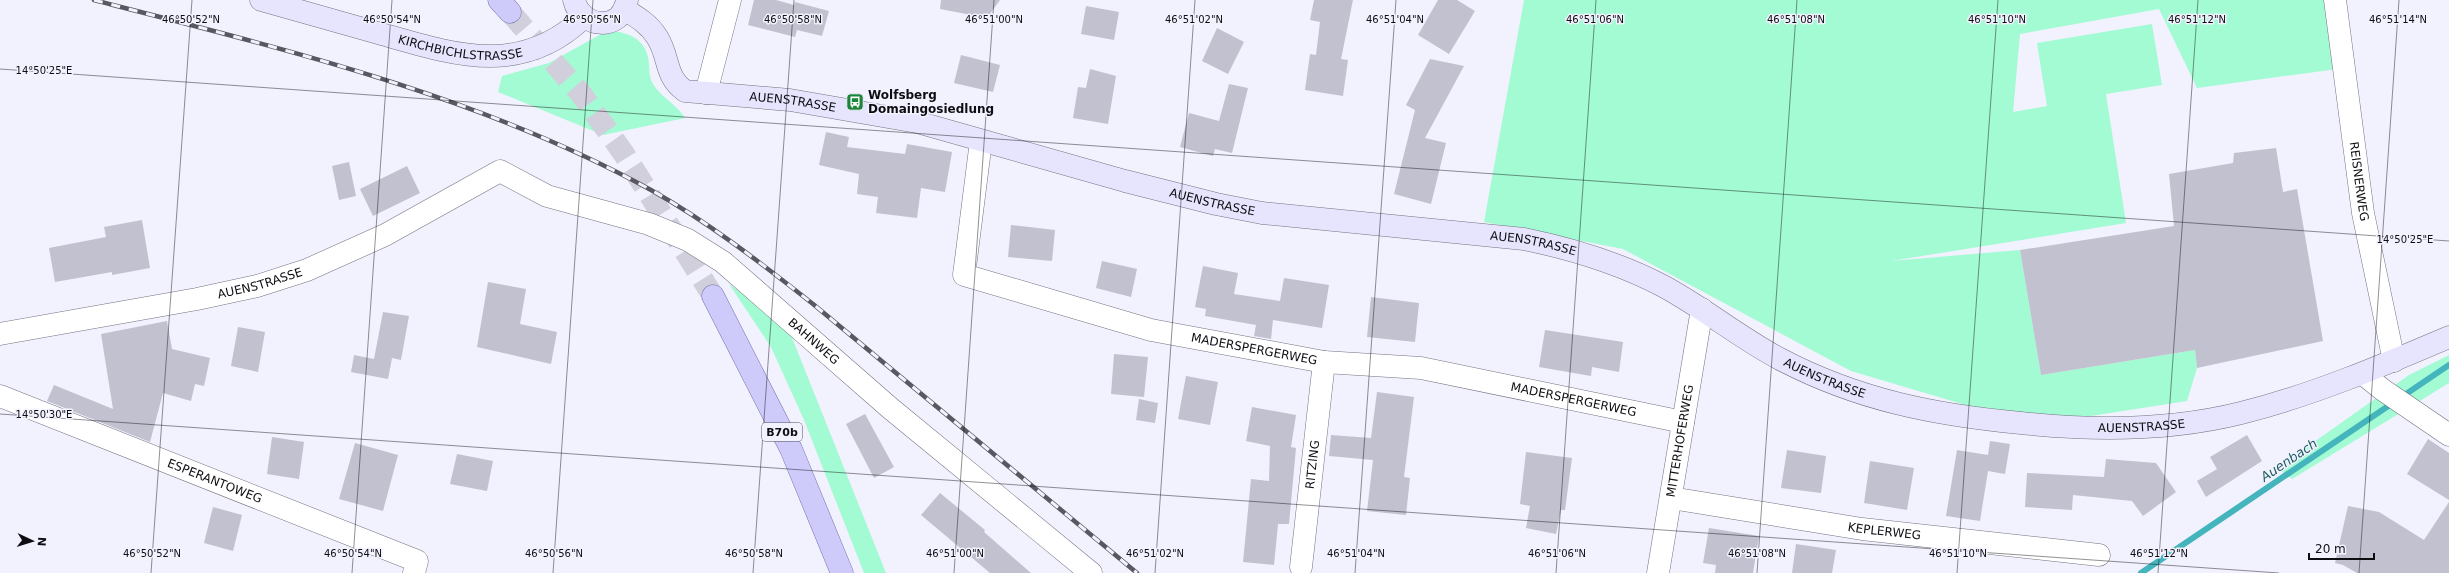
<svg xmlns="http://www.w3.org/2000/svg" width="2449" height="573" font-family="'DejaVu Sans',sans-serif">
<style>
.green{fill:#a2fbd3}
.lines{fill:none;stroke-linecap:round;stroke-linejoin:round}
.stream{stroke:#44b5bc;stroke-width:6}
.building{fill:#c2c1d0}
.primary-tunnel{stroke:#d0cfdb;stroke-width:22;stroke-dasharray:22 11;stroke-linecap:butt}
.street-casing{stroke:#747280;stroke-width:23}
.secondary-casing{stroke:#747280;stroke-width:23}
.primary-casing{stroke:#7572a8;stroke-width:23}
.street{stroke:#fff;stroke-width:22}
.secondary{stroke:#e6e5fd;stroke-width:22}
.primary{stroke:#cecbfb;stroke-width:22}
.rail-casing{stroke:#595860;stroke-width:4.5}
.rail{stroke:#f2f1fe;stroke-width:3;stroke-dasharray:9;stroke-linecap:butt}
.ticks{fill:none;stroke:#0e0d12;stroke-width:1;stroke-opacity:0.45}
.labels{text-anchor:middle;dominant-baseline:central;stroke-width:3;stroke-linejoin:round;paint-order:stroke}
.shield{fill:#f2f1fe;stroke:#525159;stroke-width:1}
.shield-label{font-size:11px;font-weight:bold;fill:#0e0d12}
.street-label{font-size:12px;fill:#0e0d12;stroke:#f2f1fe}
.poi-label{font-size:12px;font-weight:bold;fill:#0e0d12;stroke:#f2f1fe;text-anchor:start}
.water-label{font-size:13px;font-style:italic;fill:#1d5c60;stroke:#f2f1fe}
.ticks-label{font-size:10px;text-anchor:middle;fill:#0e0d12;stroke:#f2f1fe;stroke-width:3;stroke-linejoin:round;paint-order:stroke}
</style>
<rect width="100%" height="100%" fill="#f2f1fe"/>
<!-- green -->
<g class="green">
<polygon points="1524,0 2339,0 2344,68 2197,88 2159,9 2020,34 2013,112 2047,106 2037,43 2152,24 2162,85 2106,94 2126,223 1891,261 2020,250 2041,375 2195,350 2197,368 2187,401 2033,425 1851,371 1623,249 1484,222"/>
<path d="M 613,31 C 629,33 644,39 648,57 C 650,66 648,75 653,84 C 662,98 676,104 685,118 L 603,135 L 498,92 L 502,76 L 549,63 L 601,34 Z"/>
<polygon points="729,284 787,325 886,573 864,573 804,420 771,347"/>
<polygon points="2449,355 2449,383 2292,479 2277,468 2409,375"/>
</g>
<g class="lines">
<!-- stream -->
<polyline class="stream" points="2141,573 2449,365"/>
</g>
<!-- building -->
<g class="building">
<polygon points="754,0 776,0 794,5 795,2 829,11 822,36 797,30 795,37 748,25"/>
<polygon points="941,0 1000,0 987,18 940,9"/>
<polygon points="1314,0 1353,0 1341,59 1348,60 1343,96 1305,90 1310,54 1316,55 1320,22 1310,20"/>
<polygon points="1438,0 1457,0 1475,11 1449,54 1418,35"/>
<polygon points="1086,6 1119,12 1114,40 1081,34"/>
<polygon points="1217,28 1244,42 1228,74 1202,61"/>
<polygon points="961,55 1000,65 993,92 954,83"/>
<polygon points="1430,59 1464,66 1425,138 1446,143 1431,204 1394,194 1415,110 1406,105"/>
<polygon points="1090,69 1116,76 1108,124 1073,118 1078,87 1086,88"/>
<polygon points="1229,84 1248,88 1232,153 1215,149 1213,156 1180,147 1189,113 1219,121"/>
<polygon points="826,132 849,137 847,147 905,154 907,144 952,152 945,192 921,188 917,218 876,213 878,197 857,194 859,174 819,165"/>
<polygon points="2276,148 2283,192 2297,189 2323,341 2197,368 2195,350 2041,375 2020,250 2174,226 2169,174 2233,163 2234,153"/>
<polygon points="349,162 356,196 339,200 332,166"/>
<polygon points="407,166 420,193 373,216 360,189"/>
<polygon points="142,220 150,268 112,275 112,272 55,282 49,248 106,237 104,227"/>
<polygon points="1011,225 1055,230 1052,261 1008,257"/>
<polygon points="1102,261 1137,269 1131,297 1096,288"/>
<polygon points="1203,266 1238,273 1234,294 1280,301 1284,278 1329,285 1322,328 1273,320 1271,339 1254,336 1256,325 1205,316 1206,309 1195,307"/>
<polygon points="488,282 526,289 520,324 557,332 551,364 477,347"/>
<polygon points="1371,297 1419,303 1415,342 1367,337"/>
<polygon points="383,312 409,316 401,360 392,358 388,379 351,372 354,355 374,359"/>
<polygon points="167,321 172,349 210,358 204,386 195,384 191,401 163,393 150,442 47,401 54,385 113,409 101,334"/>
<polygon points="238,327 265,332 258,372 231,366"/>
<polygon points="1545,330 1623,342 1619,372 1592,367 1591,376 1539,367"/>
<polygon points="1114,354 1148,357 1144,397 1111,394"/>
<polygon points="1186,376 1218,382 1210,425 1178,419"/>
<polygon points="1377,392 1414,397 1404,477 1410,478 1406,515 1367,511 1373,460 1329,456 1331,435 1371,438"/>
<polygon points="1139,399 1158,403 1155,423 1136,420"/>
<polygon points="1252,407 1296,415 1291,447 1296,448 1289,524 1278,524 1274,565 1243,562 1251,479 1269,481 1270,446 1246,441"/>
<polygon points="865,414 894,467 874,478 846,424"/>
<polygon points="2247,435 2262,461 2206,497 2197,481 2217,469 2210,457"/>
<polygon points="272,437 304,442 299,479 267,474"/>
<polygon points="2428,439 2449,453 2449,500 2407,474"/>
<polygon points="1990,441 2010,444 2005,474 1988,471 1980,521 1946,516 1957,450 1988,455"/>
<polygon points="355,443 398,455 383,511 339,499"/>
<polygon points="1787,450 1826,456 1821,493 1781,488"/>
<polygon points="1526,452 1572,458 1565,510 1561,510 1556,534 1526,528 1530,506 1520,504"/>
<polygon points="457,454 493,461 487,491 450,484"/>
<polygon points="2106,459 2156,463 2176,492 2143,516 2132,501 2073,495 2072,510 2025,507 2027,473 2104,477"/>
<polygon points="1870,461 1914,468 1907,510 1864,503"/>
<polygon points="940,493 985,530 984,532 1031,573 990,573 921,515"/>
<polygon points="2449,502 2449,573 2357,573 2343,565 2335,563 2348,506 2379,512 2424,540"/>
<polygon points="213,507 242,515 233,551 204,543"/>
<polygon points="1709,528 1759,536 1753,573 1715,573 1716,565 1703,563"/>
<polygon points="1796,544 1836,550 1832,573 1792,573"/>
</g>
<g class="lines">
<!-- primary-tunnel -->
<polyline class="primary-tunnel" points="510,12 582,95 624,154 713,296"/>
<defs>
<g id="street">
<path id="s1" d="M 2335,0 L 2363,213 L 2394,361"/>
<polyline points="706,93 730,0"/>
<path id="s2" d="M 981,141 L 964,275 L 1151,330 L 1324,362 L 1421,368 L 1683,422"/>
<path id="s3" d="M 0,334 L 197,299 L 257,286 L 307,270 L 385,235 L 500,171 L 547,196 L 649,224 L 688,240 L 723,262 L 890,408 L 1091,573"/>
<polyline points="2363,374 2383,390 2449,435"/>
<path id="s4" d="M 0,396 L 417,561 L 414,573"/>
<path id="s5" d="M 1671,498 L 1862,529 L 2099,555"/>
<path id="s6" d="M 1301,567 L 1324,362"/>
<path id="s7" d="M 1658,573 L 1702,309"/>
</g>
<g id="secondary">
<path id="s8" d="M 261,0 C 300,11 339,22 378,33 C 452,54 520,78 583,18"/>
<path d="M 574,0 C 581,29 622,32 627,0"/>
<path id="s9" d="M 624,9 C 637,17 649,24 657,37 C 670,57 664,76 685,91 L 790,100 L 917,122 L 1125,181 L 1216,204 L 1262,213 L 1524,239 C 1573,249 1619,263 1663,286 C 1704,308 1740,338 1780,359 C 1858,400 1935,415 2021,423 C 2095,431 2169,431 2241,413 C 2313,395 2381,366 2449,337"/>
</g>
<g id="primary">
<polyline points="499,0 510,12"/>
<polyline points="713,296 791,449 842,573"/>
</g>
</defs>
<!-- street casing -->
<use href="#street" class="street-casing"/>
<!-- secondary casing -->
<use href="#secondary" class="secondary-casing"/>
<!-- primary casing -->
<use href="#primary" class="primary-casing"/>
<!-- street -->
<use href="#street" class="street"/>
<!-- secondary -->
<use href="#secondary" class="secondary"/>
<!-- primary -->
<use href="#primary" class="primary"/>
<defs>
<path id="rail" d="M 94,0 C 283,49 478,95 651,190 C 708,222 761,263 813,304 L 1137,573"/>
</defs>
<!-- rail casing -->
<use href="#rail" class="rail-casing"/>
<!-- rail -->
<use href="#rail" class="rail"/>
</g>
<!-- ticks -->
<path class="ticks" d="M 0,69 L 2449,241M 0,414 L 2279,573M 151,573 L 192,0M 352,573 L 392,0M 553,573 L 593,0M 753,573 L 794,0M 954,573 L 994,0M 1155,573 L 1195,0M 1355,573 L 1396,0M 1556,573 L 1596,0M 1757,573 L 1797,0M 1957,573 L 1998,0M 2158,573 L 2198,0M 2359,573 L 2399,0"/>
<!-- icons -->
<defs>
<symbol id="bus-square" viewBox="-11 -11 22 22"><rect x="-9" y="-9" width="18" height="18" rx="4" fill="#1d853b" stroke="#f2f1fe"/><path d="M-5-6H5V4H4V6H2V4H-2V6H-4V4H-5ZM-3.5-4V0h7V-4ZM-3.5 1.2v1.5H-2V1.2ZM2 1.2v1.5H3.5V1.2Z" fill="#fff"/></symbol>
</defs>
<g fill-rule="evenodd">
<use href="#bus-square" x="845" y="92" width="20" height="20"/>
</g>
<g class="labels">
<!-- shield labels -->
<rect class="shield" x="762" y="423" width="40" height="18" rx="3"/>
<g class="shield-label">
<text x="782" y="432">B70b</text>
</g>
<!-- street labels -->
<g class="street-label">
<text stroke="none"><textPath href="#s8" startOffset="206">KIRCHBICHLSTRASSE</textPath></text>
<text stroke="none"><textPath href="#s9" startOffset="214">AUENSTRASSE</textPath></text>
<text stroke="none"><textPath href="#s1" startOffset="183">REISNERWEG</textPath></text>
<text stroke="none"><textPath href="#s9" startOffset="646">AUENSTRASSE</textPath></text>
<text stroke="none"><textPath href="#s9" startOffset="970">AUENSTRASSE</textPath></text>
<text stroke="none"><textPath href="#s3" startOffset="265">AUENSTRASSE</textPath></text>
<text stroke="none"><textPath href="#s3" startOffset="894">BAHNWEG</textPath></text>
<text stroke="none"><textPath href="#s2" startOffset="435">MADERSPERGERWEG</textPath></text>
<text stroke="none"><textPath href="#s9" startOffset="1294">AUENSTRASSE</textPath></text>
<text stroke="none"><textPath href="#s2" startOffset="759">MADERSPERGERWEG</textPath></text>
<text stroke="none"><textPath href="#s9" startOffset="1617">AUENSTRASSE</textPath></text>
<text stroke="none"><textPath href="#s7" startOffset="134">MITTERHOFERWEG</textPath></text>
<text stroke="none"><textPath href="#s6" startOffset="103">RITZING</textPath></text>
<text stroke="none"><textPath href="#s4" startOffset="231">ESPERANTOWEG</textPath></text>
<text stroke="none"><textPath href="#s5" startOffset="216">KEPLERWEG</textPath></text>
</g>
<!-- poi labels -->
<g class="poi-label">
<text x="868" y="95">Wolfsberg<tspan x="868" dy="14">Domaingosiedlung</tspan></text>
</g>
<!-- water labels -->
<g class="water-label">
<text transform="translate(2289 460) rotate(-34)">Auenbach</text>
</g>
</g>
<g class="ticks-label">
<text x="191" y="23">46°50'52"N</text>
<text x="392" y="23">46°50'54"N</text>
<text x="592" y="23">46°50'56"N</text>
<text x="793" y="23">46°50'58"N</text>
<text x="994" y="23">46°51'00"N</text>
<text x="1194" y="23">46°51'02"N</text>
<text x="1395" y="23">46°51'04"N</text>
<text x="1595" y="23">46°51'06"N</text>
<text x="1796" y="23">46°51'08"N</text>
<text x="1997" y="23">46°51'10"N</text>
<text x="2197" y="23">46°51'12"N</text>
<text x="2398" y="23">46°51'14"N</text>
<text x="44" y="74">14°50'25"E</text>
<text x="2405" y="243">14°50'25"E</text>
<text x="44" y="418">14°50'30"E</text>
<text x="152" y="557">46°50'52"N</text>
<text x="353" y="557">46°50'54"N</text>
<text x="554" y="557">46°50'56"N</text>
<text x="754" y="557">46°50'58"N</text>
<text x="955" y="557">46°51'00"N</text>
<text x="1155" y="557">46°51'02"N</text>
<text x="1356" y="557">46°51'04"N</text>
<text x="1557" y="557">46°51'06"N</text>
<text x="1757" y="557">46°51'08"N</text>
<text x="1958" y="557">46°51'10"N</text>
<text x="2159" y="557">46°51'12"N</text>
</g>
<!-- north arrow -->
<g transform="translate(32 541) rotate(94)" stroke="#f2f1fe" stroke-width="3" paint-order="stroke">
<path d="M0-3L7 15L0 10L-7 15Z" fill="#0e0d12"/>
<text y="-6" font-size="11" font-weight="bold" text-anchor="middle" fill="#0e0d12">N</text>
</g>
<!-- scale -->
<path d="M2309 553v6h65v-6" fill="none" stroke="#0e0d12" stroke-width="2"/>
<text x="2315" y="553" font-size="12" fill="#0e0d12" stroke="#f2f1fe" stroke-width="3" paint-order="stroke">20 m</text>
</svg>
